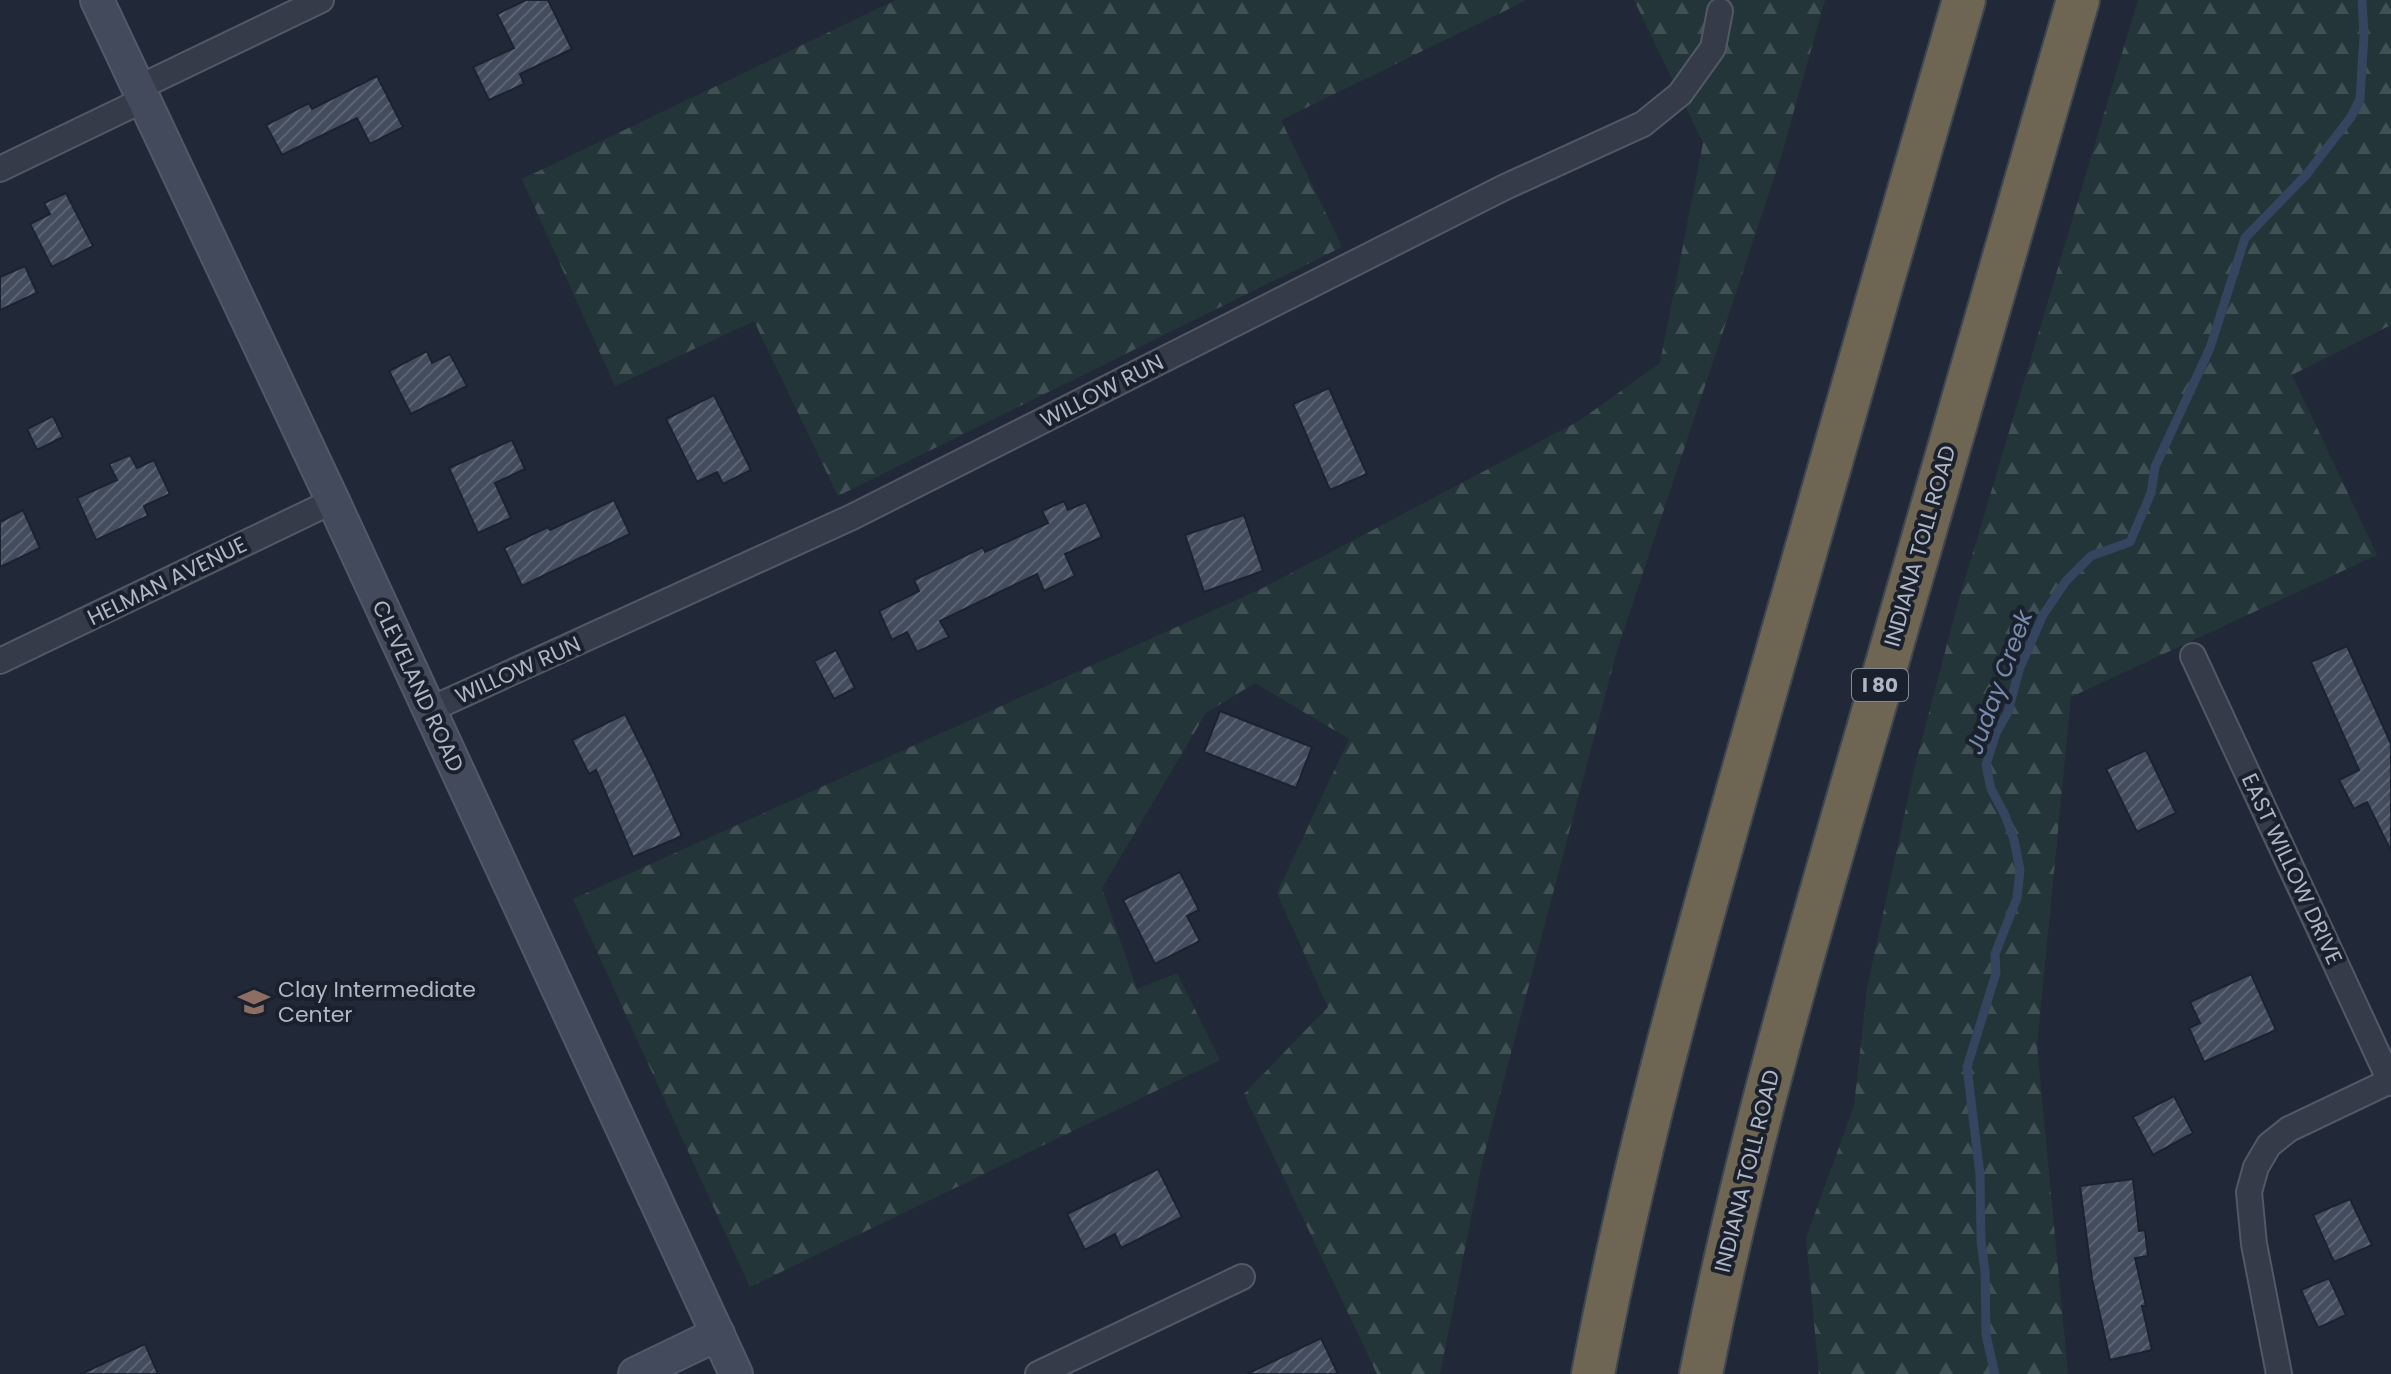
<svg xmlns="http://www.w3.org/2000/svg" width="2391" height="1374" font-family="Poppins,sans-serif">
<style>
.forest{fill:url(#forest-firs)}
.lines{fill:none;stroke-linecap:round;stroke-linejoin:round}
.stream{stroke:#35445f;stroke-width:9}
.building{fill:url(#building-hatch);stroke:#1c232f;stroke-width:2}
.street-casing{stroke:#525966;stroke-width:28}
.secondary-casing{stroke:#525966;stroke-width:36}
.highway-casing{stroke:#3f4653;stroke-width:46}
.street{stroke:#353b48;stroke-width:24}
.secondary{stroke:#434a5b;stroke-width:32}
.highway{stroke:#6e6552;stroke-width:42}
.labels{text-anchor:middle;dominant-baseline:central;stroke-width:8;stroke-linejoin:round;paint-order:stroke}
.shield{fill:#1a212d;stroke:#828997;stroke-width:2}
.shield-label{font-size:20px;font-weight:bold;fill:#afb6c5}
.street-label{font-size:22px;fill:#afb6c5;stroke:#1a212d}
.poi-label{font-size:22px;fill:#afb6c5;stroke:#1a212d;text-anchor:start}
.water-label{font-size:24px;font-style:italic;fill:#778bad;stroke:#1a212d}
</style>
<defs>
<pattern id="forest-firs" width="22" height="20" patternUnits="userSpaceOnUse" patternTransform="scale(2)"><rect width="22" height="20" fill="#233539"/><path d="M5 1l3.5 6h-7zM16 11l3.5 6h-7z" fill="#405054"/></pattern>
<pattern id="building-hatch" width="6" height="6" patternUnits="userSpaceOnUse" patternTransform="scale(2)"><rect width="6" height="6" fill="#424c5d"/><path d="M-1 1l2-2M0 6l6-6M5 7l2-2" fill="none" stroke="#5b6473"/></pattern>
</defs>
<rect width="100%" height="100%" fill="#212938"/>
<!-- forest -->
<g class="forest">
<polygon points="896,0 1527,0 1281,120 1342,247 838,496 754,321 615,386 522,179"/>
<polygon points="1634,0 1825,0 1781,157 1616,654 1482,1163 1440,1374 1377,1374 1244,1094 1328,1007 1277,893 1349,739 1255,683 1206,713 1102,888 1137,989 1177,973 1220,1060 750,1287 573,899 1261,589 1579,421 1660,363 1703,143"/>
<polygon points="2138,0 2391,0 2391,325 2292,375 2377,555 2071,697 2037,1046 2068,1374 1819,1374 1806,1238 1854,1106 1867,988 1915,766 1957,606"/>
</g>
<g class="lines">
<!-- stream -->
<polyline class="stream" points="1995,1374 1986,1335 1985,1271 1981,1241 1980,1175 1967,1067 1996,973 1995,954 2017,898 2020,870 2014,840 2005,815 1991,789 1986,765 1996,733 2008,712 2019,670 2043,615 2066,581 2091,556 2130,542 2151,493 2155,467 2210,348 2245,238 2306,175 2351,117 2360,99 2364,35 2362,0"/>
</g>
<!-- building -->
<g class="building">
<polygon points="526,0 548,0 572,49 520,74 524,84 489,100 473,67 514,48 497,14"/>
<polygon points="377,76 403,127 370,144 357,118 282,155 266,125 309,103 312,109"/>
<polygon points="66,193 93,246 52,267 30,224 50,214 44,203"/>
<polygon points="25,266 37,293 0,310 0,277"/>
<polygon points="427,351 432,363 450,354 467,386 411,414 389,371"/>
<polygon points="1329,388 1367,474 1330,490 1293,404"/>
<polygon points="714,395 751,470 723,484 717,472 697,482 666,419"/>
<polygon points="53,416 63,437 37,450 27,429"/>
<polygon points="512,440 525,469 495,483 511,518 478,533 449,468"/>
<polygon points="130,455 137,468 154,460 170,494 144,506 148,516 96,540 77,498 117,480 109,464"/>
<polygon points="614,500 630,534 522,586 504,548 548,527 550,530"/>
<polygon points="1064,501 1068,510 1086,502 1102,537 1065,554 1075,576 1044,591 1037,574 940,621 949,637 917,652 907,632 892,640 879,611 919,591 914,580 983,547 985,552 1048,523 1042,511"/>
<polygon points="23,510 40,548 0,567 0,522"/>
<polygon points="1244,515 1263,571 1204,592 1185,535"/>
<polygon points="2347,646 2391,744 2391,851 2367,802 2354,809 2339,780 2359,770 2311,662"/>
<polygon points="836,650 855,688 834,699 814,661"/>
<polygon points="1220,711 1312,747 1296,788 1204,752"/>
<polygon points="625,714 654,772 682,836 633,857 596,770 589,774 572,740"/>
<polygon points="2146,750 2176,813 2137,832 2106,769"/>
<polygon points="1180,872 1199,910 1187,916 1200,941 1155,964 1123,900"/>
<polygon points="2251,974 2276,1030 2204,1062 2189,1028 2200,1023 2190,1002"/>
<polygon points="2174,1096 2193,1133 2153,1155 2133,1117"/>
<polygon points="1158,1169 1182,1217 1121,1248 1115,1234 1085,1250 1067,1214"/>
<polygon points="2133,1179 2139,1231 2145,1230 2148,1256 2135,1258 2146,1306 2142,1306 2152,1350 2110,1360 2092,1279 2080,1186"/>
<polygon points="2350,1199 2372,1245 2334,1262 2313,1215"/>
<polygon points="2329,1278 2346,1315 2318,1328 2301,1290"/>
<polygon points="1321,1338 1338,1374 1247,1374"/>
<polygon points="145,1344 158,1374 81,1374"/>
</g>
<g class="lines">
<defs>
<g id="street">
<polyline points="138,88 321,0"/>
<polyline points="0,169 143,100"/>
<polyline points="2193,656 2391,1083"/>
<polyline points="0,661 333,501"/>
<polyline points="429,710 852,517 1505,187 1643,124 1680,94 1713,48 1720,11"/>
<polyline points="1038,1374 1242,1277"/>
<polyline points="2279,1374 2254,1244 2249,1192 2256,1167 2269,1145 2289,1129 2390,1081"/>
</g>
<g id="secondary">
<polyline points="97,0 333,501 736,1374"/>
<polyline points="635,1374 718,1334"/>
</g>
<g id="highway">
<path d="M 1593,1374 C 1635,1151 1697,933 1759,715 C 1826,477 1895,238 1964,0"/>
<path d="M 1701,1374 C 1744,1156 1806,943 1868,729 C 1937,486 2009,243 2078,0"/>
</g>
</defs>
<!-- street casing -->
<use href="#street" class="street-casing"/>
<!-- secondary casing -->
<use href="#secondary" class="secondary-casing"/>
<!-- highway casing -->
<use href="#highway" class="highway-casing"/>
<!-- street -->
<use href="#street" class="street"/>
<!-- secondary -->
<use href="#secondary" class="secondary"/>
<!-- highway -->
<use href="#highway" class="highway"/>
</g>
<!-- icons -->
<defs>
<symbol id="school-bare" viewBox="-9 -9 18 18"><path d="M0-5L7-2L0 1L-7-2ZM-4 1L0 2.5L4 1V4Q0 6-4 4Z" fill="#8d6e63" stroke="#1a212d" stroke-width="2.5" paint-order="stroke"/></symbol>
</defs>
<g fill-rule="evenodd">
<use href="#school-bare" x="232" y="980" width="44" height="44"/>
</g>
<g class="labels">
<!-- shield labels -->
<rect class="shield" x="1852" y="669" width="56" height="32" rx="6"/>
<g class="shield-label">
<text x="1880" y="685">I 80</text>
</g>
<!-- street labels -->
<g class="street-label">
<text transform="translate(1102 391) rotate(-27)">WILLOW RUN</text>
<text transform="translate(1920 546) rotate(-74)">INDIANA TOLL ROAD</text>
<text transform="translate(167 581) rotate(-26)">HELMAN AVENUE</text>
<text transform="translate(518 670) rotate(-24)">WILLOW RUN</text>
<text transform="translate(418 686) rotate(65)">CLEVELAND ROAD</text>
<text transform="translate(2292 869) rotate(65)">EAST WILLOW DRIVE</text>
<text transform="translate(1747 1171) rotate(-76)">INDIANA TOLL ROAD</text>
</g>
<!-- poi labels -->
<g class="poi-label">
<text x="278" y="989">Clay Intermediate<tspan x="278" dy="25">Center</tspan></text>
</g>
<!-- water labels -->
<g class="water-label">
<text transform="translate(1999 682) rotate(-70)">Juday Creek</text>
</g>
</g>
</svg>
